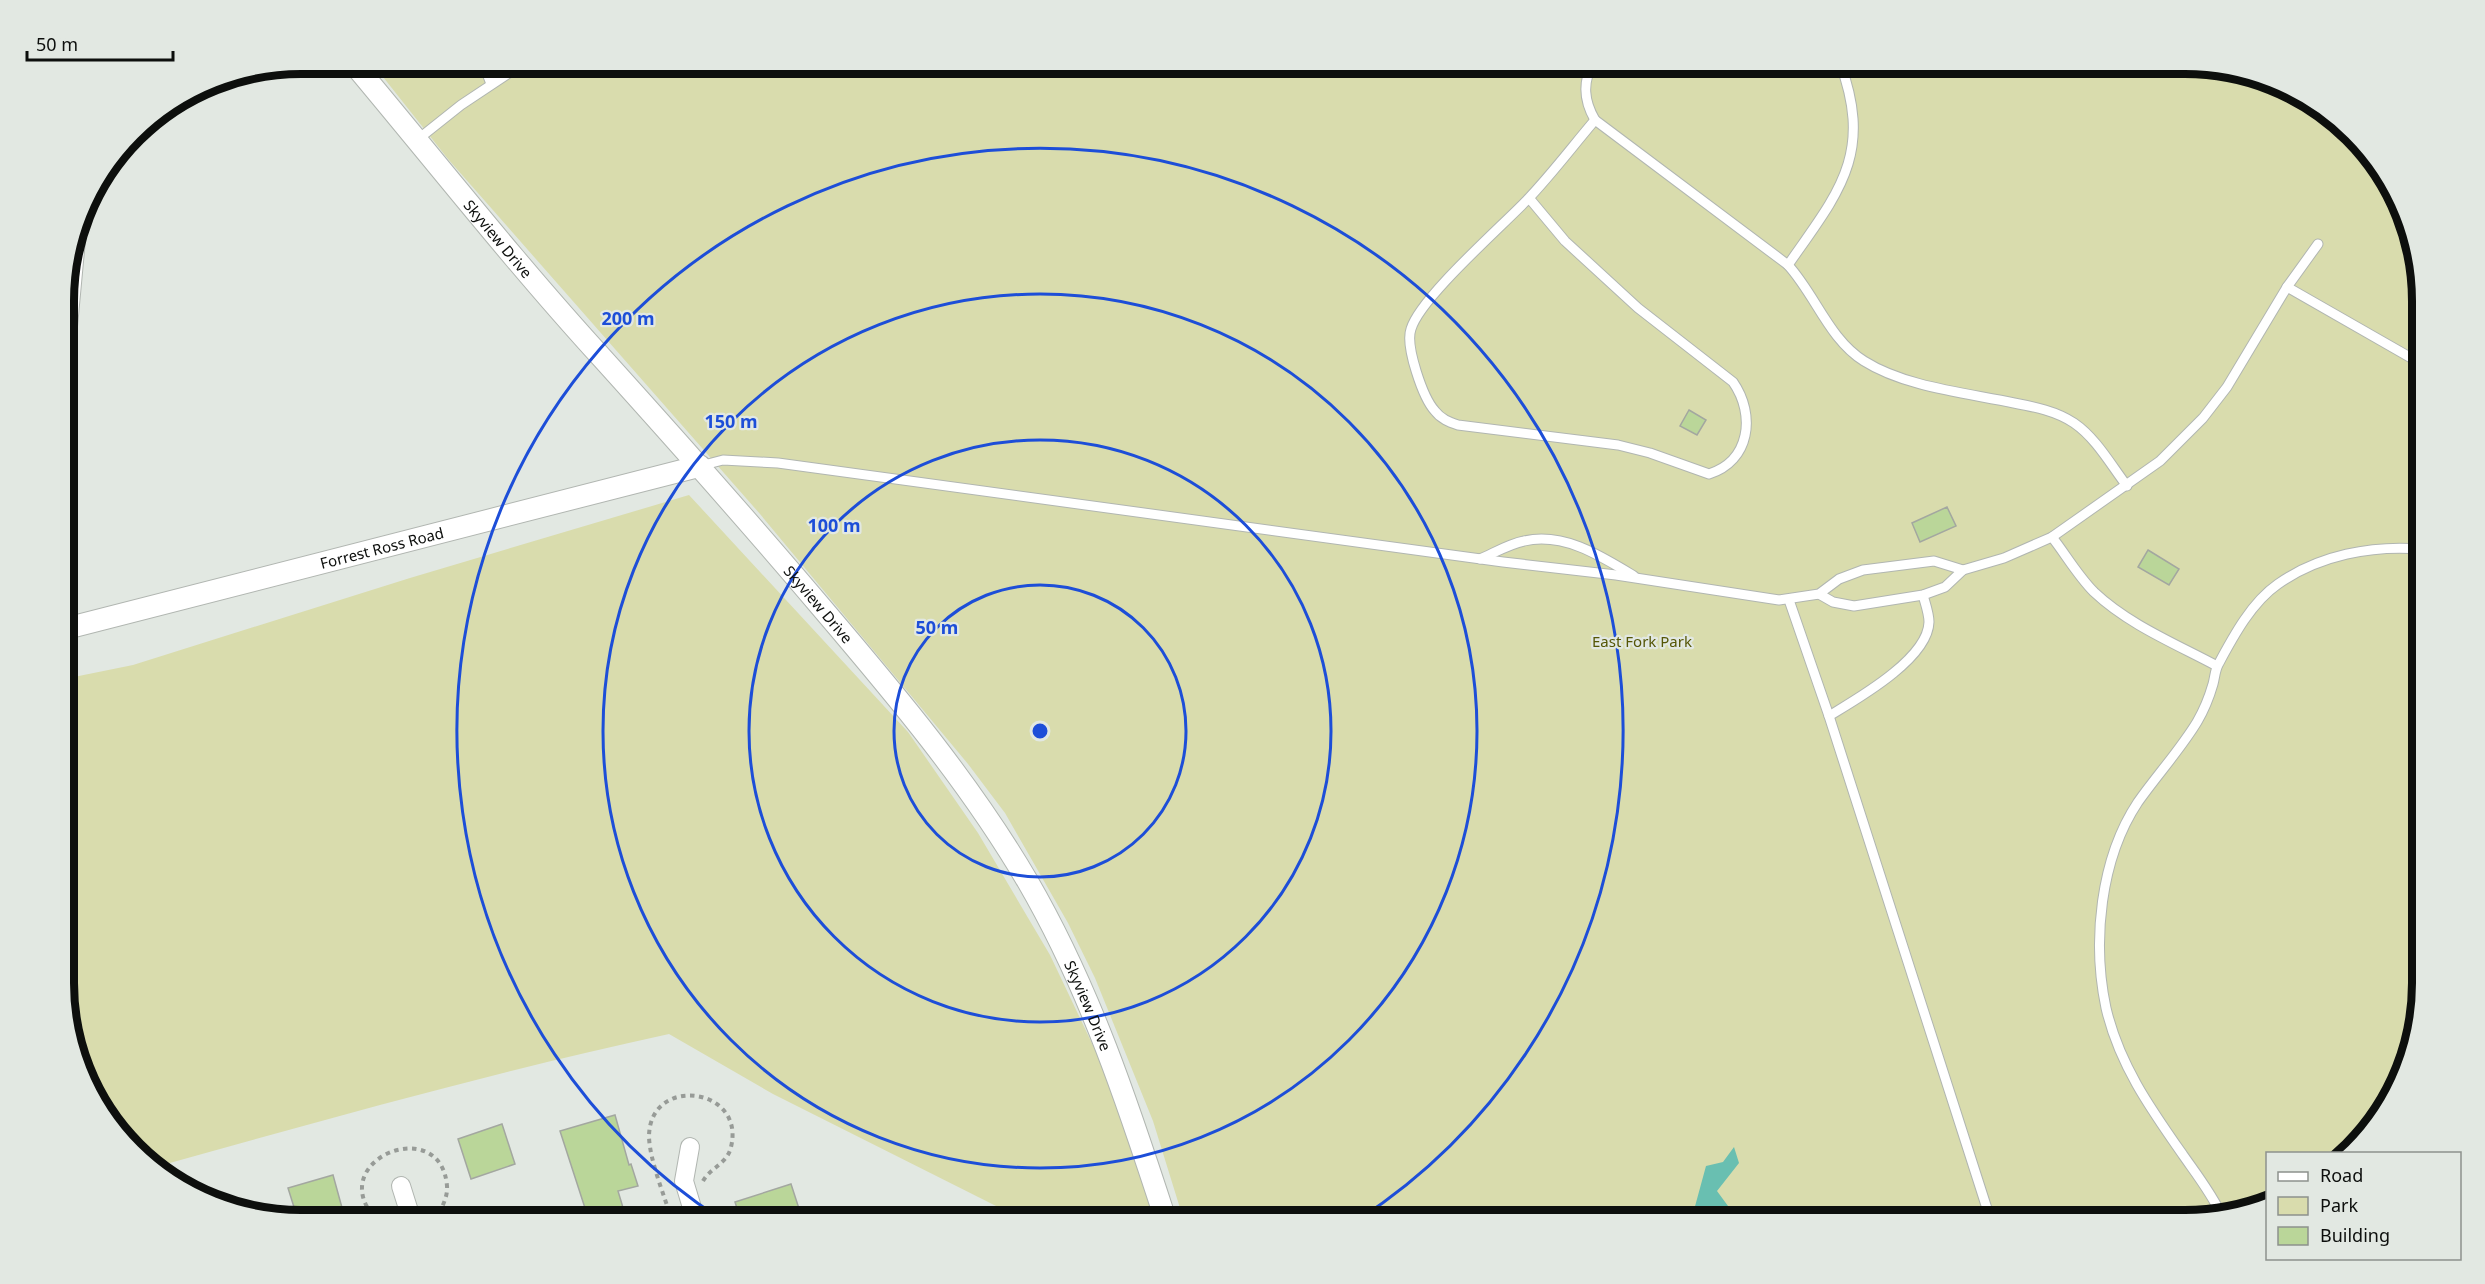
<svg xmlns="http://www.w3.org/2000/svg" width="2485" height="1284" font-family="'Noto Sans',sans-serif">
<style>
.green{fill:#d9dcad}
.water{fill:#69bfb1}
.building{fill:#bad699;stroke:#a3a7a0;stroke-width:1.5}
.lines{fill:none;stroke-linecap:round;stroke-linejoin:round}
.service-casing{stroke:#b1b6b1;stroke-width:11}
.minor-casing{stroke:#b1b6b1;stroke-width:20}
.tertiary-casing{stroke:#b1b6b1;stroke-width:23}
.path{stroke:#979b97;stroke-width:4;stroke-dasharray:4.5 4.5;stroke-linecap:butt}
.service{stroke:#fff;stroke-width:9}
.minor{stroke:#fff;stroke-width:18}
.tertiary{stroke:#fff;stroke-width:21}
.ring{fill:none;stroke:#1d4ed8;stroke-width:3}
.labels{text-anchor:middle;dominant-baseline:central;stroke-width:4.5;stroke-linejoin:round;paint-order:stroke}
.street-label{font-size:15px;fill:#0d0f0d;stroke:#e2e8e2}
.park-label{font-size:15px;fill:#555606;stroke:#e2e8e2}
.rim{fill:none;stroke:#0d0f0d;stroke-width:8}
.centre{fill:#1d4ed8;stroke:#e2e8e2;stroke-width:3}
.ring-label{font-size:18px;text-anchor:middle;font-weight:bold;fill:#1d4ed8;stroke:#e2e8e2;stroke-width:4.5;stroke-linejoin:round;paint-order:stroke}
</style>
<rect width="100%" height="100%" fill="#e2e8e2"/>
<!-- green -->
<g class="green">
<polygon points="372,63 2184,63 2289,87 2373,156 2404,210 2420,270 2422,983 2398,1088 2363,1140 2347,1153 2268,1154 2267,1205 2199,1221 1184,1221 1153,1121 1095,978 1068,923 1005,813 968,764 760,514 448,159"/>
<path d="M 689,495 L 908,732 L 978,833 L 1050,955 L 1098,1056 L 1131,1145 L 1155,1221 L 1026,1221 L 773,1094 L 669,1034 C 498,1071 328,1119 159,1166 L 112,1128 L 81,1074 L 65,1014 L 64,679 L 133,665 L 410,578 Z"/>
</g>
<!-- water -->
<path class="water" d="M 1734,1147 L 1739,1163 L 1717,1191 L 1728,1206 C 1742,1207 1766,1207 1774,1221 L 1691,1221 L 1706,1166 L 1723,1162 Z"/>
<!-- building -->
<g class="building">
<polygon points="1689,410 1706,420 1697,435 1680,426"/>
<polygon points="1947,507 1956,526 1920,542 1912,523"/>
<polygon points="2148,550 2179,569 2169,585 2138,567"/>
<polygon points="615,1115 629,1165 631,1164 638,1186 618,1191 627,1221 557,1221 556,1216 585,1208 560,1131"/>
<polygon points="502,1124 515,1164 471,1179 458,1139"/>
<polygon points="333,1175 344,1215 323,1221 298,1220 288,1188"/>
<polygon points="791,1184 803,1221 741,1221 735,1202"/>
</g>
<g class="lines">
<defs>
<g id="service">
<polyline points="483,63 491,84"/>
<path d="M 1593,63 C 1582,83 1584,101 1595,120 L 1788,265 C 1816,296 1829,339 1864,361 C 1905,387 1967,393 2014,403 C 2035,407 2056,411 2074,423 C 2096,438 2111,465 2127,486"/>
<polyline points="417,140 461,105 524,63"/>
<path d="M 1529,198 L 1565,241 L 1638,308 L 1733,382 C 1756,415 1750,461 1709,474 L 1650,453 L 1618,445 L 1458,425 C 1449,422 1441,419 1435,411 C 1423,398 1405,346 1411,329 C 1420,298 1500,228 1527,200 C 1551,175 1572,147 1595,120"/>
<path d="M 1788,265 C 1838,193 1874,155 1840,63"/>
<polyline points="2287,287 2318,244"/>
<polyline points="64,418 83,213"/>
<polyline points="700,466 723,460 778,463 1503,562 1616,575 1779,600 1819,594 1839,579 1863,570 1934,561 1963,570"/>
<path d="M 2052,537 C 2066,555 2078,576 2094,592 C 2129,625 2176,644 2217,666"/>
<path d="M 1480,559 C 1494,553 1509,544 1524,541 C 1564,532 1601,556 1634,576"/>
<polyline points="1819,594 1833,602 1854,606 1923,595 1945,587 1963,570 2004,558 2052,537 2160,461 2203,418 2227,387 2287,287 2420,363"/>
<polyline points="1789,600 1829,716 1991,1221"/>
<path d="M 1829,716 C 1857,699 1928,659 1929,622 C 1929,613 1925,603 1923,595"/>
<path d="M 2222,1216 C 2212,1194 2197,1175 2183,1155 C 2150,1108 2119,1064 2106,1008 C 2092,942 2100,859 2138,802 C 2157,775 2180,750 2197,722 C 2204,710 2209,698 2213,684 C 2215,677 2215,669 2219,663 C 2234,635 2252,602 2278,584 C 2319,555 2372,545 2421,549"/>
</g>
<g id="minor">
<polyline points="690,1147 684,1181 696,1221"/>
<polyline points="401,1186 412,1221"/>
</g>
<g id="tertiary">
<path id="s1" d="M 353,63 C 436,162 516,264 603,359 C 677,441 750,523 821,607 C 896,695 970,783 1028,882 C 1090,989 1128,1104 1166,1221"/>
<path id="s2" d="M 64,629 L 700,466"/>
</g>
</defs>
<!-- service casing -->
<use href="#service" class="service-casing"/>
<!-- minor casing -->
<use href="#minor" class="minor-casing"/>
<!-- tertiary casing -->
<use href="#tertiary" class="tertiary-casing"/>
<!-- path -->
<g class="path">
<path d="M 378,1221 C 319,1162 441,1111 447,1186 C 448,1199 440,1209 436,1221"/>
<path d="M 672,1221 C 665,1197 650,1162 649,1137 C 649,1074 746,1087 731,1147 C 727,1164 711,1167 703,1181"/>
</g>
<!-- service -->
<use href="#service" class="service"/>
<!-- minor -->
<use href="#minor" class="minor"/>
<!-- tertiary -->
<use href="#tertiary" class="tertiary"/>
</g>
<!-- distance rings -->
<g class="ring">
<circle cx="1040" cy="731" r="146"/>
<circle cx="1040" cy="731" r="291"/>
<circle cx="1040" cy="731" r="437"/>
<path d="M722 1220A583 583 0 1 1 1358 1220"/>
</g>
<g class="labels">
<!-- street labels -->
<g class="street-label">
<text stroke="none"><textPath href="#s1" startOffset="228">Skyview Drive</textPath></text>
<text stroke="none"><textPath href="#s2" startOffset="328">Forrest Ross Road</textPath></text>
<text stroke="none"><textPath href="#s1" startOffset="714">Skyview Drive</textPath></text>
<text stroke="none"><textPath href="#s1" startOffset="1200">Skyview Drive</textPath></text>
</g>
<!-- park labels -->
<g class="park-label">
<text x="1642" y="641">East Fork Park</text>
</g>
</g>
<!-- crop -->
<path d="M0 0H2485V1284H0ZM301 74H2185A227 227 0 0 1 2412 301V983A227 227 0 0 1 2185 1210H301A227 227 0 0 1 74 983V301A227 227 0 0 1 301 74Z" fill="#e2e8e2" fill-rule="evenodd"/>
<path class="rim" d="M301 74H2185A227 227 0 0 1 2412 301V983A227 227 0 0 1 2185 1210H301A227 227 0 0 1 74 983V301A227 227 0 0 1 301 74Z"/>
<circle cx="1040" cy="731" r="9" class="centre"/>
<g class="ring-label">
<text x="628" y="325">200 m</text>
<text x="731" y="428">150 m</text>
<text x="834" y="532">100 m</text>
<text x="937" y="634">50 m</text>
</g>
<!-- legend -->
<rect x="2266" y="1152" width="195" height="108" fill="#e2e8e2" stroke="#8d918d" stroke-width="1.5"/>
<rect x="2278" y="1172" width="30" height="9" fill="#ffffff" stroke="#8d918d" stroke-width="1.5"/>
<text x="2320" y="1182" font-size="18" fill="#0d0f0d">Road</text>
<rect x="2278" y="1197" width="30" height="18" fill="#d9dcad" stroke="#8d918d" stroke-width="1.5"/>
<text x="2320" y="1212" font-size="18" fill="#0d0f0d">Park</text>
<rect x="2278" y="1227" width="30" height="18" fill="#bad699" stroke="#8d918d" stroke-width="1.5"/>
<text x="2320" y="1242" font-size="18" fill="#0d0f0d">Building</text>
<!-- scale -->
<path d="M27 51v9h146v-9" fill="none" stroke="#0d0f0d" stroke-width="3"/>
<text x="36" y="51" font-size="18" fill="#0d0f0d" stroke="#e2e8e2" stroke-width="4.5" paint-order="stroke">50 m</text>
</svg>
